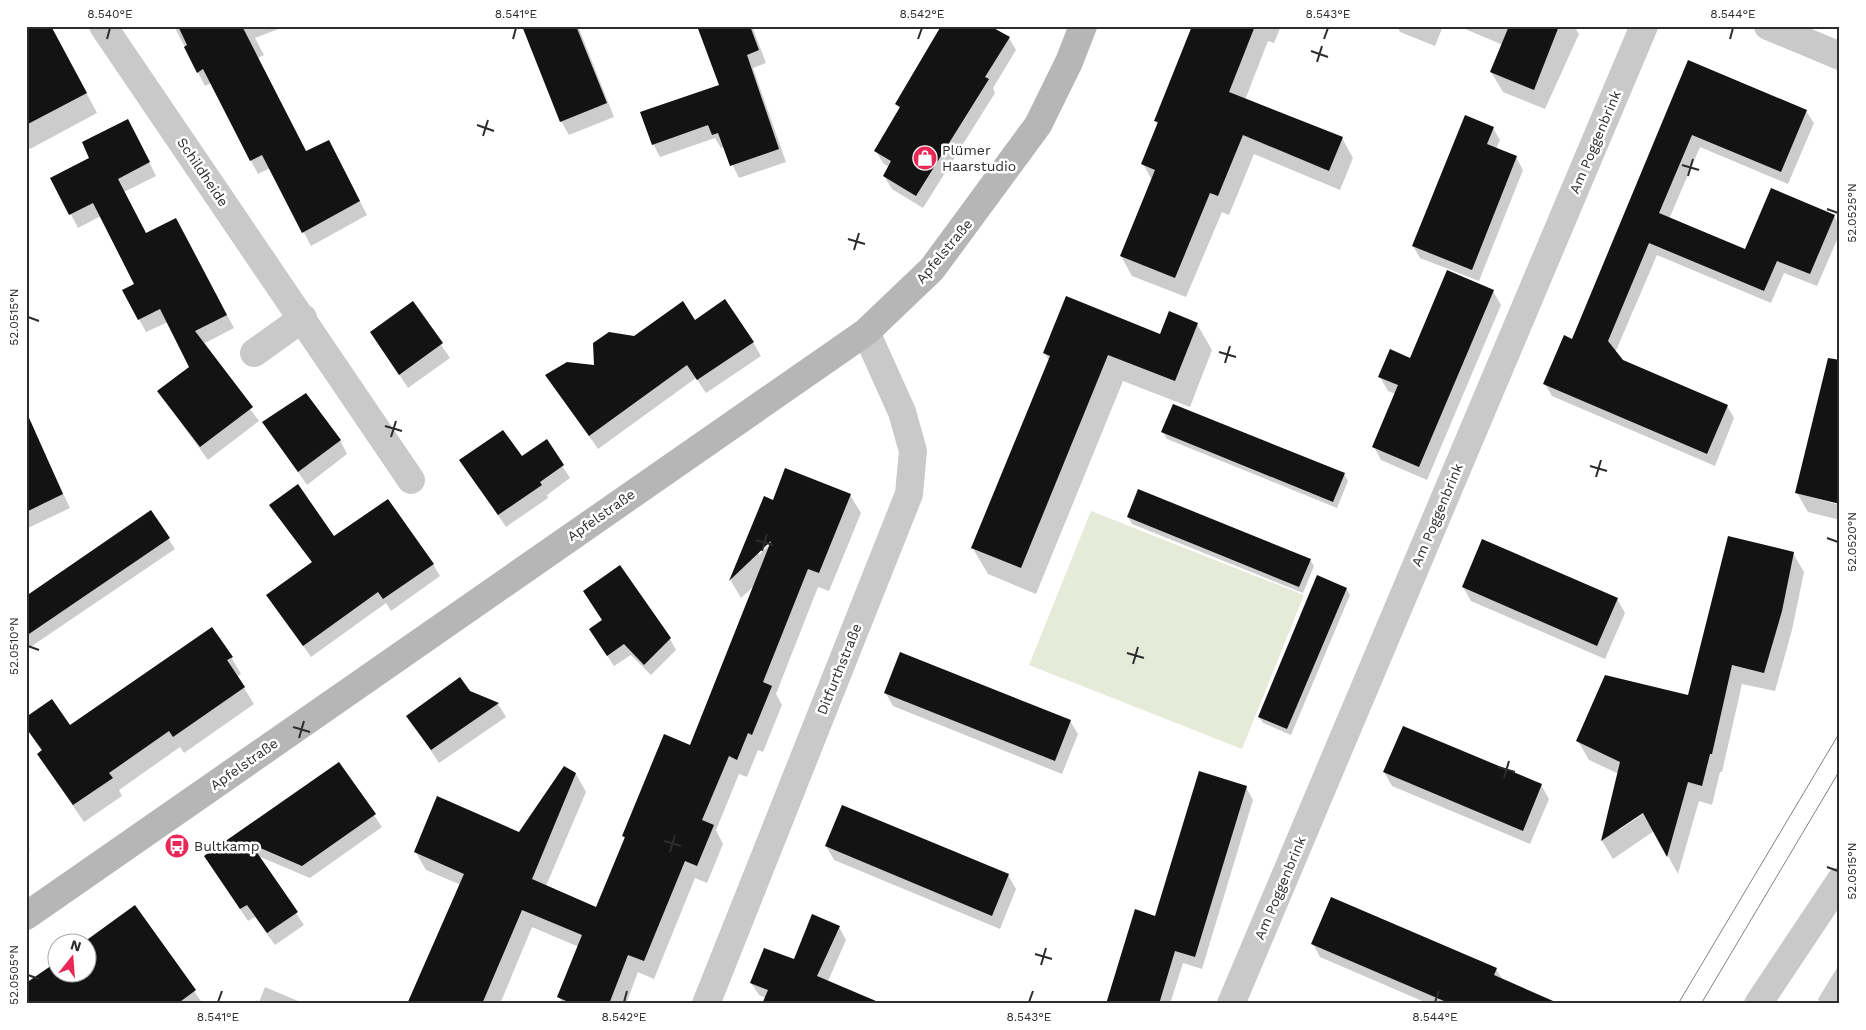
<svg xmlns="http://www.w3.org/2000/svg" width="1866" height="1030" font-family="'Work Sans',sans-serif">
<style>
.green{fill:#e5ebd8}
.shadow{fill:#0003;fill-rule:evenodd}
.building{fill:#131313}
.lines{fill:none;stroke-linecap:round;stroke-linejoin:round}
.street{stroke:#c9c9c9;stroke-width:28}
.secondary{stroke:#b6b6b6;stroke-width:28}
.tram{stroke:#818181;stroke-width:1}
.ticks{fill:none;stroke:#2c2c2c;stroke-width:2}
.labels{text-anchor:middle;dominant-baseline:central;stroke-width:5;stroke-linejoin:round;paint-order:stroke}
.street-label{font-size:14px;fill:#2c2c2c;stroke:#fff}
.poi-label{font-size:14px;fill:#2c2c2c;stroke:#fff;text-anchor:start}
.neatline{fill:none;stroke:#2c2c2c;stroke-width:2}
.ticks-label{font-size:12px;text-anchor:middle;fill:#2c2c2c}
</style>
<rect width="100%" height="100%" fill="#fff"/>
<!-- green -->
<polygon class="green" points="1091,511 1304,595 1242,749 1029,665"/>
<!-- shadow -->
<g class="shadow">
<polygon points="26,26 51,26 97,113 30,149 26,143"/>
<polygon points="174,26 286,26 255,38 264,55 258,58 306,153 336,155 367,215 311,246 270,168 258,174 211,83 205,86"/>
<polygon points="523,26 578,26 614,117 569,135 561,121"/>
<polygon points="698,26 752,26 766,63 753,68 786,162 739,178 724,147 721,148 715,138 660,157 653,144 721,86"/>
<polygon points="1194,26 1281,26 1274,43 1268,41 1245,100 1342,138 1353,158 1340,190 1254,154 1229,215 1222,212 1186,297 1132,276 1121,256 1152,180 1143,164 1158,126 1155,121"/>
<polygon points="1397,26 1443,26 1435,46 1400,32"/>
<polygon points="1458,26 1574,26 1579,34 1545,109 1503,92 1491,72 1503,45"/>
<polygon points="1009,38 1016,50 993,88 995,93 923,208 892,189 884,176 889,167 883,163 876,151 900,110 897,104"/>
<polygon points="1689,62 1806,111 1814,123 1788,184 1700,147 1669,219 1746,251 1834,216 1840,226 1840,233 1817,286 1784,273 1771,303 1657,255 1615,353 1622,361 1727,406 1734,418 1715,466 1552,396 1545,384 1573,340"/>
<polygon points="1493,128 1500,140 1496,149 1516,157 1523,170 1479,281 1420,258 1413,246"/>
<polygon points="135,133 156,176 124,192 146,235 184,233 234,328 203,344 259,421 208,460 158,391 190,367 168,322 146,332 139,319 135,285 101,216 78,228 52,178"/>
<polygon points="1493,291 1501,305 1427,480 1381,460 1374,447 1396,394 1388,391 1380,377 1411,360"/>
<polygon points="413,303 450,358 408,388 371,332"/>
<polygon points="695,321 753,342 761,356 706,393 696,378 598,449 547,375 595,366 634,337"/>
<polygon points="1197,324 1212,350 1190,407 1123,381 1036,594 988,574 972,547 1049,361 1045,353 1161,336"/>
<polygon points="26,414 70,508 26,529"/>
<polygon points="264,422 340,440 347,454 307,485"/>
<polygon points="1163,432 1344,474 1348,481 1337,508 1167,439"/>
<polygon points="546,441 570,478 547,495 548,498 506,527 461,460 522,458"/>
<polygon points="1797,493 1840,505 1840,520 1808,512"/>
<path d="M 850,495 L 861,513 L 829,591 L 818,587 L 776,694 L 782,705 L 763,752 L 758,750 L 747,777 L 739,774 L 716,830 L 723,844 L 707,883 L 695,878 L 654,979 L 638,972 L 626,1004 L 563,1004 L 559,997 L 579,947 L 532,927 L 500,1004 L 413,1004 L 461,885 L 426,870 L 415,851 L 520,833 L 564,768 L 576,774 L 586,792 L 546,886 L 597,908 L 625,840 L 623,836 L 690,746 L 755,585 L 741,598 L 731,581 L 764,498 L 773,502 ZM 774,536 L 776,538 L 759,555 L 759,551 Z"/>
<polygon points="270,505 333,538 433,564 440,576 391,611 386,603 311,657 268,596 313,564"/>
<polygon points="151,512 175,549 26,650 26,597"/>
<polygon points="1128,517 1310,560 1314,566 1303,593 1132,524"/>
<path d="M 1793,553 L 1804,572 L 1792,630 L 1775,691 L 1742,684 L 1722,772 L 1720,772 L 1712,805 L 1699,801 L 1678,874 L 1654,831 L 1613,859 L 1602,841 L 1619,774 L 1589,760 L 1578,741 L 1689,697 ZM 1647,808 L 1649,810 L 1619,830 L 1619,827 Z"/>
<polygon points="1463,587 1617,599 1625,613 1605,659 1471,601"/>
<polygon points="1346,588 1350,595 1291,735 1263,723 1259,717"/>
<polygon points="590,630 670,639 676,650 651,675 631,655 614,666"/>
<polygon points="231,657 241,674 237,677 254,704 184,753 180,747 119,790 122,796 84,822 49,771 39,754 42,752 26,727 69,727"/>
<polygon points="469,692 498,704 506,717 439,763 408,716"/>
<polygon points="885,692 1070,721 1078,734 1062,774 893,706"/>
<polygon points="339,764 382,827 310,878 258,856 304,925 275,945 255,917 248,921 205,857"/>
<polygon points="1384,772 1541,785 1549,799 1530,844 1392,786"/>
<polygon points="1246,787 1253,800 1202,969 1183,963 1170,1004 1107,1004 1156,917"/>
<polygon points="26,843 30,850 26,852"/>
<polygon points="826,846 1008,875 1016,889 1000,929 834,860"/>
<polygon points="135,906 203,1004 26,1004 58,972 88,972 88,942 85,942"/>
<polygon points="839,927 846,940 828,981 883,1004 765,1004 766,998 759,995 751,983 794,961"/>
<polygon points="1313,944 1496,969 1503,980 1558,1004 1429,1004 1320,957"/>
<polygon points="1840,963 1840,1004 1820,1004 1818,999"/>
<polygon points="265,987 305,1004 254,1004 256,1000 259,1002"/>
</g>
<!-- building -->
<g class="building">
<polygon points="26,26 51,26 87,93 26,125"/>
<polygon points="178,26 242,26 306,151 329,140 360,201 302,233 262,155 250,161 203,69 197,73 184,47 187,45"/>
<polygon points="522,26 576,26 607,103 560,122"/>
<polygon points="697,26 750,26 759,50 747,55 779,149 730,166 718,133 712,135 708,125 652,145 640,112 719,85"/>
<polygon points="941,26 990,26 1010,37 985,77 989,79 916,196 883,176 891,161 874,151 900,107 895,104"/>
<polygon points="1192,26 1255,26 1229,92 1343,137 1329,171 1243,135 1218,196 1210,193 1175,278 1120,256 1155,170 1141,164 1158,122 1154,121"/>
<polygon points="1509,26 1559,26 1534,90 1490,72"/>
<polygon points="1688,60 1807,110 1781,172 1692,135 1659,213 1745,249 1771,188 1835,215 1810,274 1777,261 1764,291 1649,243 1608,341 1623,360 1728,405 1707,454 1543,384 1564,335 1572,339"/>
<polygon points="1465,115 1494,127 1487,144 1517,156 1472,270 1412,246"/>
<polygon points="128,119 150,162 118,179 146,233 176,218 227,315 195,331 253,407 200,447 157,391 189,367 160,309 138,320 122,290 134,284 93,203 69,215 50,178 89,158 82,142"/>
<polygon points="1447,270 1494,290 1419,467 1372,447 1398,385 1378,377 1390,349 1410,358"/>
<polygon points="1066,296 1160,334 1169,311 1198,323 1175,381 1108,355 1021,568 971,548 1050,356 1043,353"/>
<polygon points="725,299 754,342 697,380 687,365 589,436 545,375 567,362 594,365 593,343 609,332 634,336 683,301 695,320"/>
<polygon points="413,301 443,343 399,375 370,332"/>
<polygon points="1828,358 1840,360 1840,504 1795,493"/>
<polygon points="306,393 341,440 298,472 262,422"/>
<polygon points="1173,404 1345,473 1333,502 1161,432"/>
<polygon points="26,411 63,494 26,512"/>
<polygon points="503,430 522,456 547,439 564,465 540,482 542,485 498,515 459,460"/>
<polygon points="785,468 851,494 819,573 808,569 763,682 772,686 752,735 748,733 737,760 729,756 702,820 714,825 697,866 685,861 644,961 628,955 609,1004 573,1004 557,997 582,935 522,910 482,1004 407,1004 464,874 414,852 437,796 519,832 564,766 576,773 532,879 596,907 625,837 622,836 664,734 690,745 771,541 729,581 764,496 773,500"/>
<polygon points="298,484 334,536 388,499 434,564 383,599 378,592 303,646 266,595 312,562 269,505"/>
<polygon points="1138,489 1311,559 1299,587 1127,517"/>
<polygon points="151,510 170,538 26,636 26,596"/>
<polygon points="1728,536 1794,552 1782,611 1764,673 1732,665 1712,754 1710,754 1702,786 1688,782 1667,857 1643,813 1601,841 1620,762 1576,741 1605,675 1688,695"/>
<polygon points="1482,539 1618,598 1597,646 1462,587"/>
<polygon points="620,565 671,638 644,665 624,644 607,656 589,629 602,620 583,591"/>
<polygon points="1317,575 1347,588 1287,729 1258,717"/>
<polygon points="212,627 233,657 227,660 245,687 173,737 169,731 109,773 113,778 73,805 37,754 42,750 26,728 26,717 52,699 70,725"/>
<polygon points="900,652 1071,720 1055,761 884,693"/>
<polygon points="460,677 470,691 499,703 431,750 406,716"/>
<polygon points="1403,726 1542,784 1523,831 1383,772"/>
<polygon points="339,762 376,814 302,866 251,844 298,912 267,933 247,905 240,909 204,856"/>
<polygon points="1199,771 1247,786 1195,957 1175,951 1159,1004 1106,1004 1135,909 1155,916"/>
<polygon points="842,805 1009,874 992,916 825,846"/>
<polygon points="1331,897 1497,968 1494,975 1560,1004 1451,1004 1311,944"/>
<polygon points="135,905 196,990 177,1004 26,1004 26,983 58,961 58,972 88,972 88,942 84,942"/>
<polygon points="812,914 840,926 817,976 883,1004 762,1004 768,990 750,983 764,948 794,959"/>
</g>
<g class="lines">
<!-- street -->
<g class="street">
<polyline points="103,26 411,480"/>
<polyline points="1768,26 1840,56"/>
<polyline points="254,353 303,318"/>
<polyline points="706,1004 909,494 913,451 902,412 866,332"/>
<polyline points="1231,1004 1644,26"/>
<polyline points="1758,1004 1840,881"/>
</g>
<!-- secondary -->
<polyline class="secondary" points="26,916 866,332 932,269 1038,125 1069,62 1083,26"/>
<!-- tram -->
<g class="tram">
<polyline points="1678,1004 1840,732"/>
<polyline points="1701,1004 1840,770"/>
</g>
</g>
<!-- ticks -->
<path class="ticks" d="M 107,39 L 110,28M 513,39 L 516,28M 918,39 L 922,28M 1324,39 L 1328,28M 1730,39 L 1733,28M 1311,51 L 1328,57M 1317,62 L 1322,46M 477,125 L 494,131M 483,136 L 488,120M 1682,165 L 1699,170M 1688,176 L 1693,159M 1827,209 L 1838,213M 848,239 L 865,244M 854,250 L 859,233M 28,317 L 39,321M 1219,352 L 1236,357M 1225,363 L 1230,346M 385,426 L 402,431M 391,437 L 396,421M 1590,466 L 1607,471M 1596,477 L 1601,460M 1827,538 L 1838,542M 756,540 L 773,545M 762,551 L 767,534M 28,646 L 39,650M 1127,653 L 1144,658M 1133,664 L 1138,647M 293,727 L 310,732M 299,738 L 304,721M 1498,767 L 1515,772M 1504,778 L 1509,761M 664,841 L 681,846M 670,852 L 675,835M 1827,867 L 1838,871M 1035,954 L 1052,959M 1041,965 L 1046,948M 28,975 L 39,979M 218,1002 L 222,991M 624,1002 L 627,991M 1029,1002 L 1033,991M 1435,1002 L 1439,991"/>
<!-- icons -->
<defs>
<symbol id="shop-disc" viewBox="-11 -11 22 22"><circle r="9.5" fill="#ea2756" stroke="#fff"/><path d="M-5-2.5h2.3a2.7 3.5 0 0 1 5.4 0H5L5.5 6h-11ZM-1.5-2.5h3a1.5 2.3 0 0 0-3 0Z" fill="#fff"/></symbol>
<symbol id="bus-disc" viewBox="-11 -11 22 22"><circle r="9.5" fill="#ea2756" stroke="#fff"/><path d="M-5-6H5V4H4V6H2V4H-2V6H-4V4H-5ZM-3.5-4V0h7V-4ZM-3.5 1.2v1.5H-2V1.2ZM2 1.2v1.5H3.5V1.2Z" fill="#fff"/></symbol>
</defs>
<g fill-rule="evenodd">
<use href="#shop-disc" x="911" y="144" width="28" height="28"/>
<use href="#bus-disc" x="163" y="832" width="28" height="28"/>
</g>
<g class="labels">
<!-- street labels -->
<g class="street-label">
<text transform="translate(1595 142) rotate(-67)">Am Poggenbrink</text>
<text transform="translate(203 172) rotate(56)">Schildheide</text>
<text transform="translate(944 251) rotate(-50)">Apfelstraße</text>
<text transform="translate(601 515) rotate(-35)">Apfelstraße</text>
<text transform="translate(1437 515) rotate(-67)">Am Poggenbrink</text>
<text transform="translate(839 669) rotate(-68)">Ditfurthstraße</text>
<text transform="translate(244 764) rotate(-35)">Apfelstraße</text>
<text transform="translate(1280 888) rotate(-67)">Am Poggenbrink</text>
</g>
<!-- poi labels -->
<g class="poi-label">
<text x="942" y="150">Plümer<tspan x="942" dy="16">Haarstudio</tspan></text>
<text x="194" y="846">Bultkamp</text>
</g>
</g>
<!-- border -->
<rect width="1866" height="1030" fill="none" stroke="#ffffff" stroke-width="55"/>
<!-- north arrow -->
<g transform="translate(72 958) rotate(17)"><circle r="24" fill="#ffffff" stroke="#ababab"/>
<path d="M0-4L9 19L0 12L-9 19Z" fill="#ea2756"/>
<text y="-8" font-size="14" font-weight="bold" text-anchor="middle" fill="#2c2c2c">N</text>
</g>
<rect x="28" y="28" width="1810" height="974" class="neatline"/>
<g class="ticks-label">
<text x="110" y="18">8.540°E</text>
<text x="516" y="18">8.541°E</text>
<text x="922" y="18">8.542°E</text>
<text x="1328" y="18">8.543°E</text>
<text x="1733" y="18">8.544°E</text>
<text transform="translate(1852 213) rotate(-90)" y="4">52.0525°N</text>
<text transform="translate(14 317) rotate(-90)" y="4">52.0515°N</text>
<text transform="translate(1852 542) rotate(-90)" y="4">52.0520°N</text>
<text transform="translate(14 646) rotate(-90)" y="4">52.0510°N</text>
<text transform="translate(1852 871) rotate(-90)" y="4">52.0515°N</text>
<text transform="translate(14 975) rotate(-90)" y="4">52.0505°N</text>
<text x="218" y="1021">8.541°E</text>
<text x="624" y="1021">8.542°E</text>
<text x="1029" y="1021">8.543°E</text>
<text x="1435" y="1021">8.544°E</text>
</g>
</svg>
